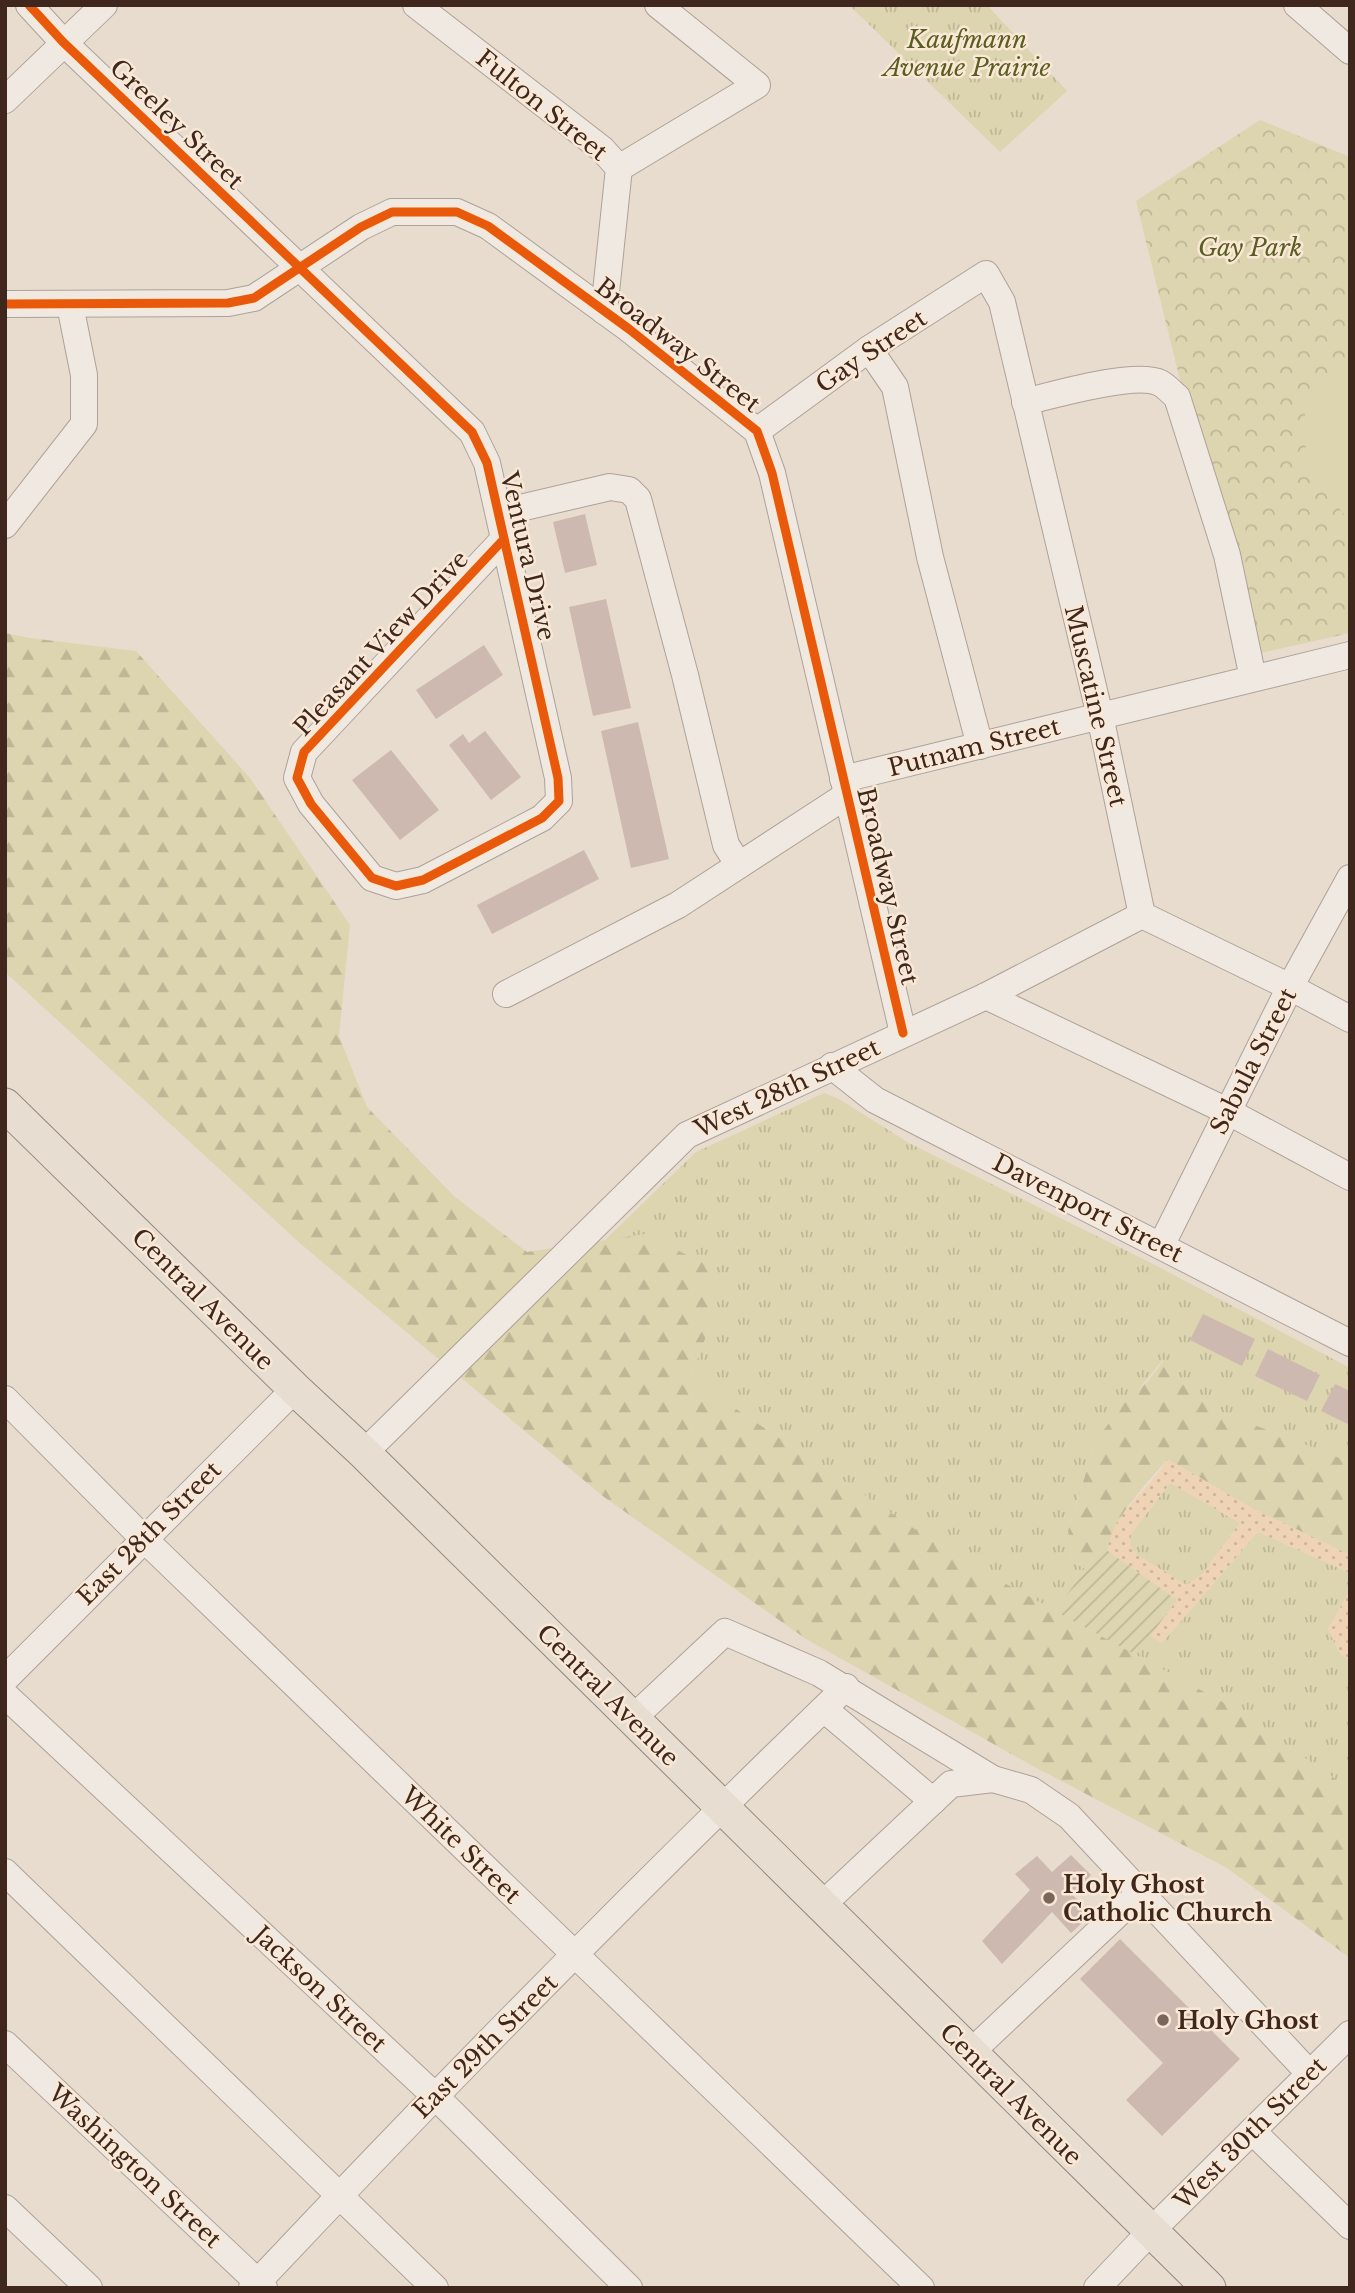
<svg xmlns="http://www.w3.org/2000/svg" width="1355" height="2293" font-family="'Libre Baskerville',serif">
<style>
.grass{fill:url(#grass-tufts)}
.forest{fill:url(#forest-firs)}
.sand{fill:url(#sand-dots);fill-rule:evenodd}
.park{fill:url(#park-crowns)}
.garden{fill:url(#garden-furrows)}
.pitch{fill:#dcd5af}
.building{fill:#cdb9af}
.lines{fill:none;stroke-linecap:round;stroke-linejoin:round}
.minor-casing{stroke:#aea198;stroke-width:28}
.major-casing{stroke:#93877e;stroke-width:35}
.minor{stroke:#f0e9e1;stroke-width:26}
.major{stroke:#e8ddd1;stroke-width:33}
.cycleway-casing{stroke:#f9e8d5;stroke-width:13}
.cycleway{stroke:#e8590c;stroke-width:9}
.poi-dot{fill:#7a665b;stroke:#f9e8d5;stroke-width:2.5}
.labels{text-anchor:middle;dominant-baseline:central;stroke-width:5;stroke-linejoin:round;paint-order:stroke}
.park-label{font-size:24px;font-style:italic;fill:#5a5e22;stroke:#f9e8d5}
.street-label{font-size:24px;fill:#3f271d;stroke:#f9e8d5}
.poi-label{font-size:24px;font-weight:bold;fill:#3f271d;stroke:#f9e8d5;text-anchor:start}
</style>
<defs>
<pattern id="grass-tufts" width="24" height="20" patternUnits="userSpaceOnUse" patternTransform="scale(1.75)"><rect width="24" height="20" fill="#dcd5af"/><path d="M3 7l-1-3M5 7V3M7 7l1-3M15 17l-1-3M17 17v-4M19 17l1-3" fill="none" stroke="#beb796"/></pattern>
<pattern id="forest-firs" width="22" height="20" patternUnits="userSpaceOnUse" patternTransform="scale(1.75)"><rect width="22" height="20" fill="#dcd5af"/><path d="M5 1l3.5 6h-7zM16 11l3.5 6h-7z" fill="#beb796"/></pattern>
<pattern id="sand-dots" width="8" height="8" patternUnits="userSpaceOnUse" patternTransform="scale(1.75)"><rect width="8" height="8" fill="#eed3b4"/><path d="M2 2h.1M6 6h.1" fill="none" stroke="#cdb59a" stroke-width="1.8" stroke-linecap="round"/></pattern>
<pattern id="park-crowns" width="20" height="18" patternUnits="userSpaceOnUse" patternTransform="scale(1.75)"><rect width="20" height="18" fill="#dcd5af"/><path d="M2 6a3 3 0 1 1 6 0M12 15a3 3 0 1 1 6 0" fill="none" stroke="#beb796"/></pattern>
<pattern id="garden-furrows" width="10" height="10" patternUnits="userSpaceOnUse" patternTransform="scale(1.75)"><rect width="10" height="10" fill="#dcd5af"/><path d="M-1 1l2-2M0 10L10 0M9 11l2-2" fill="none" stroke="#beb796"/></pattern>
</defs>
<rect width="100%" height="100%" fill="#e8dcce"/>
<!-- grass -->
<g class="grass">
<polygon points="849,5 987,5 1067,91 1000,152"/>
<polygon points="824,1093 839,1099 909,1143 1151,1263 1350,1368 1350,1462 1213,1409 1179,1380 1163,1360 1096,1440 1068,1531 1072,1561 1085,1569 1055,1611 955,1556 690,1378 710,1326 605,1240 696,1152"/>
<polygon points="1170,1483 1240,1523 1203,1573 1186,1586 1137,1555 1130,1545 1131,1534"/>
<polygon points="1258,1532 1350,1573 1350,1590 1328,1629 1339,1652 1350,1662 1350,1789 1228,1705 1136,1655 1149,1635 1162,1643"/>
</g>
<!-- forest -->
<g class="forest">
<polygon points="5,633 30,638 136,651 250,778 350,925 339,1036 367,1107 455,1197 527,1252 645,1234 709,1266 710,1326 690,1378 955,1556 1228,1705 1350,1789 1350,1958 1227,1868 1031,1765 806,1639 604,1497 302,1245 5,972"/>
<path d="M 1164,1360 L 1179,1380 L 1213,1409 L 1350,1462 L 1350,1555 L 1254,1509 L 1167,1459 C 1148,1483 1109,1521 1108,1551 L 1098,1551 L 1085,1569 L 1072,1561 L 1068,1531 L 1096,1440 L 1126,1401 L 1148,1381 Z"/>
</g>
<!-- sand -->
<g class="sand">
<path d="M 1167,1459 L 1254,1509 L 1350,1555 L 1350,1573 L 1258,1532 L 1162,1643 L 1149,1635 L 1177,1600 L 1108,1551 C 1109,1515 1151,1490 1167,1459 ZM 1170,1483 L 1240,1523 L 1203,1573 L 1187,1585 L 1137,1555 L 1130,1545 L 1131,1534 Z"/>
<polygon points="1350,1590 1350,1662 1339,1652 1328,1629"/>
</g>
<!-- park -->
<polygon class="park" points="1260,120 1350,157 1350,633 1248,656 1136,201"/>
<!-- garden -->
<polygon class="garden" points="1098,1551 1108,1551 1177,1600 1136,1655 1055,1611"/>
<!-- pitch -->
<polygon class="pitch" points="1350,376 1350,521 1321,488 1305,445 1305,408 1329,384"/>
<!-- building -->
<g class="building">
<polygon points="585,514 597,565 565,573 553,522"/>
<polygon points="606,599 631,708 593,716 569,607"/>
<polygon points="484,645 503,675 436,719 416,690"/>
<polygon points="638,722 669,859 631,868 601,731"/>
<polygon points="485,731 521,777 491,800 449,745 463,734 469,743"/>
<polygon points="391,750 439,810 400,840 352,780"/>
<polygon points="584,850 599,879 492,934 477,905"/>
<polygon points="1203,1314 1255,1339 1242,1366 1190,1340"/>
<polygon points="1268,1349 1320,1375 1307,1401 1255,1376"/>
<polygon points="1335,1384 1350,1391 1350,1425 1321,1411"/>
<polygon points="1071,1855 1091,1875 1073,1895 1091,1915 1071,1933 1052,1912 1002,1964 982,1941 1030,1890 1015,1874 1037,1856 1052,1872"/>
<polygon points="1120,1939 1240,2059 1162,2136 1126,2100 1163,2063 1080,1979"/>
</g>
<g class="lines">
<defs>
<g id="minor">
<polyline points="29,5 63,42 472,432 487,463 558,778 559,801 542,818 423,880 396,886 372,878 311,804 297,778 304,752 504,539"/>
<polyline points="416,5 602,149 619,168 604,311"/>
<polyline points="1297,5 1350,51"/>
<polyline points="5,100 104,5"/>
<polyline points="619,168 757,85 658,5"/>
<polyline points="5,304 228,303 254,298 361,227 392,212 457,212 488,226 629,329 757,431 772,473 903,1033"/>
<polyline points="869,349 895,387 930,557 980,746"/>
<path d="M 1025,402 C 1053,395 1136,371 1160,383 C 1166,386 1172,393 1177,397 L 1227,555 L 1253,678"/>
<polyline points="757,431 869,349 986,274 1002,302 1100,716 1142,915 1290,987 1350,1019"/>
<polyline points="499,513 610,487 629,490 638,499 685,675 726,845 739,865"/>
<polyline points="5,525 84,424 84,375 70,305"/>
<polyline points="843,779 1350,655"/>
<polyline points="506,994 678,905 847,795"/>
<polyline points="986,996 1227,1111 1350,1177"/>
<polyline points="832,1066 875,1100 1350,1343"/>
<polyline points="1161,1246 1290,987 1350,878"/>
<polyline points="5,1399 143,1538 921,2288"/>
<polyline points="364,1453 687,1135 986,996 1142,915"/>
<polyline points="5,1679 295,1389"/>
<polyline points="5,1695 434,2095 629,2288"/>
<polyline points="824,1709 933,1801"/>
<polyline points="632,1719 725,1632 819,1673 993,1779 1031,1790 1069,1816 1310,2074"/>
<polyline points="5,1872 435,2288"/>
<polyline points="821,1906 951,1784 993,1779"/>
<polyline points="5,2044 264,2288"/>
<polyline points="970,2053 1141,1892"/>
<polyline points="1252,2131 1350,2226"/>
<polyline points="5,2208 89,2288"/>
<path d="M 252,2288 C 445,2083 643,1883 846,1687"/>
<polyline points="1097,2288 1150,2232 1350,2034"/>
</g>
<polyline id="major" points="5,1105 295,1389 364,1453 1209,2288"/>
</defs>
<!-- minor casing -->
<use href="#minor" class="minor-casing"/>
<!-- major casing -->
<use href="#major" class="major-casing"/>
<!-- minor -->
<use href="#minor" class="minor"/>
<!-- major -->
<use href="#major" class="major"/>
<defs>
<g id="cycleway">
<polyline points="29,5 63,42 472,432 487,463 558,778 559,801 542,818 423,880 396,886 372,878 311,804 297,778 304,752 504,539"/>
<polyline points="5,304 228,303 254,298 361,227 392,212 457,212 488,226 629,329 757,431 772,473 903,1033"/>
</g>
</defs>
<!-- cycleway casing -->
<use href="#cycleway" class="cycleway-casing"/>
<!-- cycleway -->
<use href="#cycleway" class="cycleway"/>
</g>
<!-- markers -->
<g class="poi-dot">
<circle cx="1049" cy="1898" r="7"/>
<circle cx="1163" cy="2020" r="7"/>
</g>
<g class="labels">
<!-- park labels -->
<g class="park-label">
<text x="967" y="39">Kaufmann<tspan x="967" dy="28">Avenue Prairie</tspan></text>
<text x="1250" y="247">Gay Park</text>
</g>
<!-- street labels -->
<g class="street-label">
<text transform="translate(542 105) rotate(39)">Fulton Street</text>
<text transform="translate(177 124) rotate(44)">Greeley Street</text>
<text transform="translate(678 345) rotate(38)">Broadway Street</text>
<text transform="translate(871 351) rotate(-34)">Gay Street</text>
<text transform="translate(528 556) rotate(77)">Ventura Drive</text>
<text transform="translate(381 643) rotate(-47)">Pleasant View Drive</text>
<text transform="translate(1096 706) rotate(77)">Muscatine Street</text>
<text transform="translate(974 747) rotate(-14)">Putnam Street</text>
<text transform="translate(888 886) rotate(77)">Broadway Street</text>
<text transform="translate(1253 1061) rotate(-63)">Sabula Street</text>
<text transform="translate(787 1088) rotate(-25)">West 28th Street</text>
<text transform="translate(1088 1208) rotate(27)">Davenport Street</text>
<text transform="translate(203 1299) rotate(45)">Central Avenue</text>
<text transform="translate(149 1533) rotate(-45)">East 28th Street</text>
<text transform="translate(608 1695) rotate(45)">Central Avenue</text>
<text transform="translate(461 1845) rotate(44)">White Street</text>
<text transform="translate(320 1989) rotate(43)">Jackson Street</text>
<text transform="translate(485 2046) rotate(-45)">East 29th Street</text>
<text transform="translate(1011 2094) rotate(45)">Central Avenue</text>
<text transform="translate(1250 2133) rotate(-45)">West 30th Street</text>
<text transform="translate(135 2166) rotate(43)">Washington Street</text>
</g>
<!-- poi labels -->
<g class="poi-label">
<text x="1063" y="1884">Holy Ghost<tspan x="1063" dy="28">Catholic Church</tspan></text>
<text x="1177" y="2020">Holy Ghost</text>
</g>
</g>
<!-- border -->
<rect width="1355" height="2293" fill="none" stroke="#3f271d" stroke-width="14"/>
</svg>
